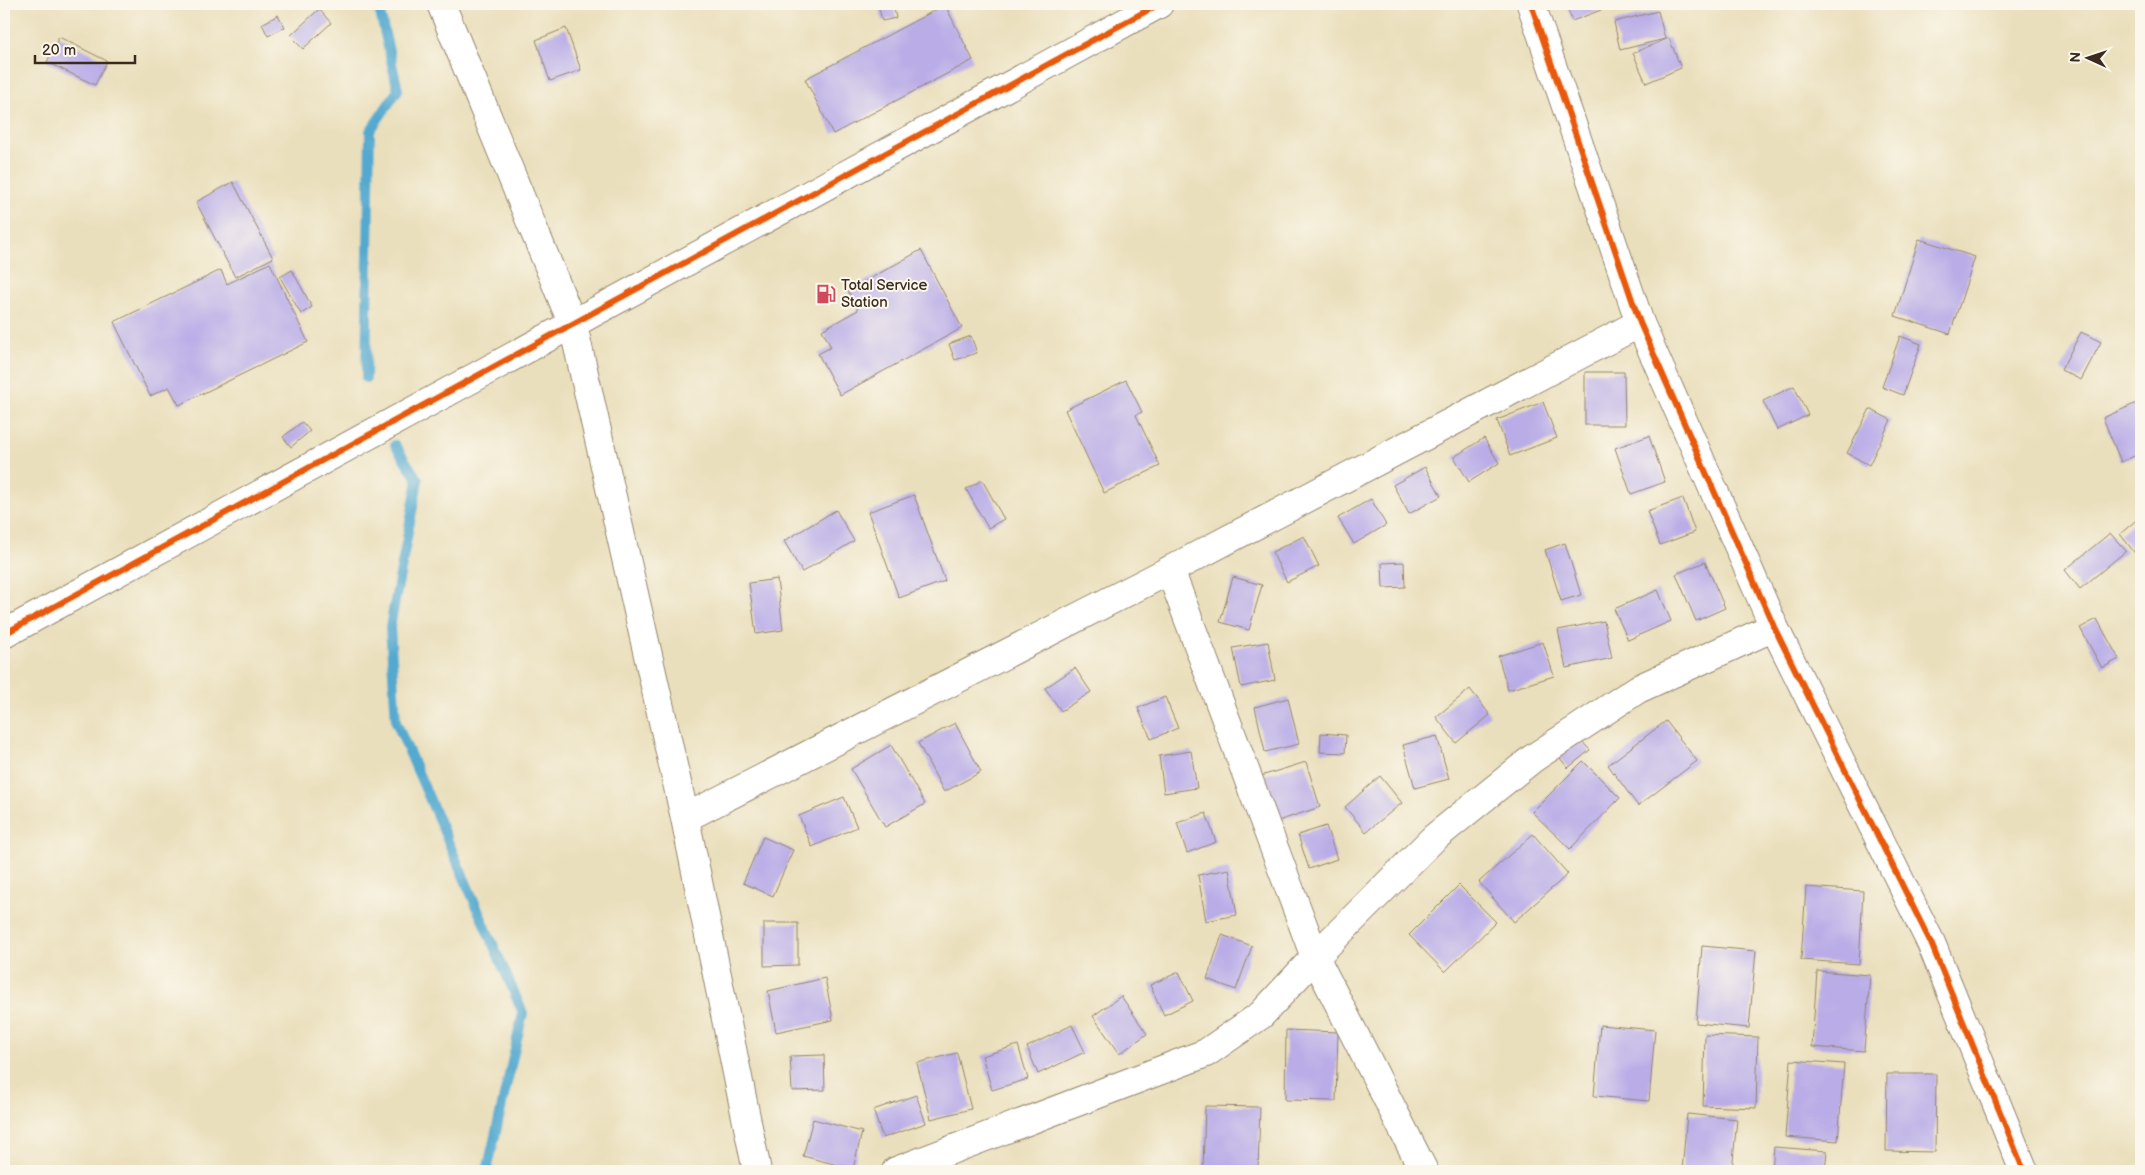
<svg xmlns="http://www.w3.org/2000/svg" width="2145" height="1175" font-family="'Balsamiq Sans',sans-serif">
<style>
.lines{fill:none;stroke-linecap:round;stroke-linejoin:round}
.stream{stroke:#52a9cf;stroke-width:10}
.building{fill:#baade7}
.minor-casing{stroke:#92846d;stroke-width:30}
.tertiary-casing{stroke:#92846d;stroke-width:30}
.minor{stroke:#fff;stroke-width:28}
.tertiary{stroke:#fff;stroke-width:28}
.cycleway-casing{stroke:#fbf7ec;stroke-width:9}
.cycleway{stroke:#e8590c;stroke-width:6}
.labels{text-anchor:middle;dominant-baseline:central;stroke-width:4;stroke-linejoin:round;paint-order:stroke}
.poi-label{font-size:15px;fill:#3b2a1e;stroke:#fbf7ec;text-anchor:start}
</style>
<rect width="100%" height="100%" fill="#fbf7ec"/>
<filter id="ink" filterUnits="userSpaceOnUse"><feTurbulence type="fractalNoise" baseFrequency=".02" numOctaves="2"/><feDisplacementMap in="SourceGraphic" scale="10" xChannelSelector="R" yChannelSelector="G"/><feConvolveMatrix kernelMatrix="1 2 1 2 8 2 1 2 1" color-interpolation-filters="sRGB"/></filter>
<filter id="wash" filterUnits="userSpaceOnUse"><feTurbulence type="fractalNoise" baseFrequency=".0096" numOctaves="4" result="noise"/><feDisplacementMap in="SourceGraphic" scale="20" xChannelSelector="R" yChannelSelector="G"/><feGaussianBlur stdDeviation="1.12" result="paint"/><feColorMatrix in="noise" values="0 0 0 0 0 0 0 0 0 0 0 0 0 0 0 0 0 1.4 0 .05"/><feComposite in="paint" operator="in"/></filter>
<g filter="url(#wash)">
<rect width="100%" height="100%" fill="#eadfbc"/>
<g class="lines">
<!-- stream -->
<g class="stream">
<polyline points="366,378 370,131 398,90 378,4"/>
<polyline points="395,445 418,480 390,627 396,722 523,1013 487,1171"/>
</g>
</g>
<g id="blocks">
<!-- building -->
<g class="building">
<polygon points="878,4 893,4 896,18 882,21"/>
<polygon points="1566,4 1617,4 1572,21"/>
<polygon points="945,5 973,60 833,134 805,79"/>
<polygon points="319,9 331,23 303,49 290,36"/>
<polygon points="1658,11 1665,39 1620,50 1614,22"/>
<polygon points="278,15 285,27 268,36 262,24"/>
<polygon points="566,28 581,70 550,81 536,40"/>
<polygon points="59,37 107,61 95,85 47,62"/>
<polygon points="1669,38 1681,68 1646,83 1633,53"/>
<polygon points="233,182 273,258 235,277 196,202"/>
<polygon points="1919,239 1975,257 1950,334 1895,316"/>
<polygon points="921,250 962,328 840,395 818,354 831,347 822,330 858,310 848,291"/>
<polygon points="270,263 308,342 179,405 169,387 150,396 114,322 221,270 227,284"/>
<polygon points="292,270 312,307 301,314 280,277"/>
<polygon points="2081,332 2101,342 2081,380 2061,370"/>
<polygon points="971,336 977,353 955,360 949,344"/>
<polygon points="1900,336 1921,344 1903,395 1882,387"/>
<polygon points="1585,372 1624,372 1625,425 1585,425"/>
<polygon points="1126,380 1142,412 1136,415 1160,466 1104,493 1065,410"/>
<polygon points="1794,386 1808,415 1777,430 1763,401"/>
<polygon points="2141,401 2141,453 2121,462 2103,418"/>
<polygon points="1543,402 1557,438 1510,456 1497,420"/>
<polygon points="1870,409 1891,420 1869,465 1847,453"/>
<polygon points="302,422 310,431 291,447 283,437"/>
<polygon points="1649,436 1665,482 1631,494 1615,448"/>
<polygon points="1484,438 1499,463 1469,482 1454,457"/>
<polygon points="1425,467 1441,496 1409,514 1393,485"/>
<polygon points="982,480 1004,519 988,528 966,489"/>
<polygon points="914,495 945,581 899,598 868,512"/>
<polygon points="1683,498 1695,532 1660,545 1647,511"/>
<polygon points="1371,499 1386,525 1354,544 1338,518"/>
<polygon points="836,510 854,541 802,572 784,541"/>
<polygon points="2141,516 2141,561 2120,534"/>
<polygon points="2110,533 2126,551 2080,589 2065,570"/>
<polygon points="1304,536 1319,566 1287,582 1272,552"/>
<polygon points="1565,543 1581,595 1561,601 1545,550"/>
<polygon points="1404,562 1405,587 1383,588 1382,563"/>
<polygon points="1705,562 1725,608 1696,621 1676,574"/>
<polygon points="1233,577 1262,585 1249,630 1220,622"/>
<polygon points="777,579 783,630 756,634 749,583"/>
<polygon points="1658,590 1671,621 1628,640 1614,609"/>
<polygon points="2097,619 2119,659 2102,668 2080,628"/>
<polygon points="1604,621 1612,658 1566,668 1558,630"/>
<polygon points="1268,642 1275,680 1241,687 1233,648"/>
<polygon points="1543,642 1554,676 1508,690 1498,656"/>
<polygon points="1075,668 1091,692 1061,711 1045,688"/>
<polygon points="1470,689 1490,715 1456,743 1436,717"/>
<polygon points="1165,697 1178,728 1151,739 1138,708"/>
<polygon points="1288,698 1299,744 1265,752 1255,707"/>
<polygon points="1666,721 1697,761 1638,806 1608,765"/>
<polygon points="955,723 981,772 944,792 918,743"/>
<polygon points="1321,733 1346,735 1345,753 1320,752"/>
<polygon points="1576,735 1590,750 1568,768 1555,752"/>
<polygon points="1437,736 1449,779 1415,788 1403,745"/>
<polygon points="891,745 925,804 885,827 851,769"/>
<polygon points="1191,751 1197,788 1164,793 1159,756"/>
<polygon points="1583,761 1620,798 1570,849 1532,812"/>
<polygon points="1306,762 1320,807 1275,822 1261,776"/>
<polygon points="1380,776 1402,803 1366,832 1345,807"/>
<polygon points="844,797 857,827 812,847 799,816"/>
<polygon points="1206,813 1216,842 1187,853 1177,823"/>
<polygon points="1326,826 1337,859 1309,869 1298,835"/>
<polygon points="1533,834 1568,874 1514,922 1479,882"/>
<polygon points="763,837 793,850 773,896 743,883"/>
<polygon points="1229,869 1237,915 1206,921 1198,875"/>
<polygon points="1459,885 1496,922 1445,972 1409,935"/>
<polygon points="1806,887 1863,891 1859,964 1801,960"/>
<polygon points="764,923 798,923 798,965 764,966"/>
<polygon points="1222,935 1252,946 1236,990 1207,979"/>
<polygon points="1702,946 1756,951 1749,1028 1696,1023"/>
<polygon points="1817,971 1870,975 1864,1051 1812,1047"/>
<polygon points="1179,972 1193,1001 1164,1015 1150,985"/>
<polygon points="825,978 833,1020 776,1032 768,991"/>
<polygon points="1121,996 1147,1034 1119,1054 1093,1016"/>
<polygon points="1072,1025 1085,1052 1038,1074 1027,1047"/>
<polygon points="1600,1025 1655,1030 1649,1101 1594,1096"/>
<polygon points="1286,1030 1338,1032 1336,1101 1285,1100"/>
<polygon points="1705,1035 1758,1037 1756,1108 1703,1106"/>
<polygon points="1018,1045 1028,1079 992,1090 982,1056"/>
<polygon points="957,1053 971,1109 931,1119 917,1063"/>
<polygon points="824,1055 825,1090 792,1091 790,1056"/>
<polygon points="1791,1060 1844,1064 1838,1141 1785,1137"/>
<polygon points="1887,1074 1936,1074 1935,1152 1886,1151"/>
<polygon points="916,1095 926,1123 883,1138 873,1110"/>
<polygon points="1205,1106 1260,1107 1258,1171 1203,1171"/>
<polygon points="1687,1114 1737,1119 1732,1171 1682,1171"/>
<polygon points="813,1119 862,1132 853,1169 803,1156"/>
<polygon points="1774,1147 1827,1151 1825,1171 1772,1171"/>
</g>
</g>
</g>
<g filter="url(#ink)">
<use href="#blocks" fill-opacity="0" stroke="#92846d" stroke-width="1"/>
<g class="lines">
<defs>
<g id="minor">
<polyline points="1531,4 1640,323 1774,627 1931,943 2024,1171"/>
<polyline points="573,325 685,818 757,1171"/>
<polyline points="1170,570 1315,957 1424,1171"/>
<polyline points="685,818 1170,570 1640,323"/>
<polyline points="896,1171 1206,1053 1261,1015 1315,957 1434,838 1532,759 1638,689 1774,627"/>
</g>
<g id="tertiary">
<polyline points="441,4 573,325"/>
<polyline points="4,634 1159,4"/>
</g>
</defs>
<!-- minor casing -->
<use href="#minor" class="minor-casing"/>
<!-- tertiary casing -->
<use href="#tertiary" class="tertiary-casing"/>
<!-- minor -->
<use href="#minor" class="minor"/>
<!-- tertiary -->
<use href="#tertiary" class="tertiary"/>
<defs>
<g id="cycleway">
<polyline points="1531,4 1640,323 1774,627 1931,943 2024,1171"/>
<polyline points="4,634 1159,4"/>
</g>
</defs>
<!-- cycleway casing -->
<use href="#cycleway" class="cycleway-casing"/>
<!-- cycleway -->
<use href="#cycleway" class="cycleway"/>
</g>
</g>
<!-- icons -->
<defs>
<symbol id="fuel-bare" viewBox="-9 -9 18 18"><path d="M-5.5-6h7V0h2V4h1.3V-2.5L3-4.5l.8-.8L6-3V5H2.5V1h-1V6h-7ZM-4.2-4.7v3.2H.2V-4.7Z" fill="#d1495b" stroke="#fbf7ec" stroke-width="2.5" paint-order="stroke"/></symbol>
</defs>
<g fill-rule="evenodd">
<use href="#fuel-bare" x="812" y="280" width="28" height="28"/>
</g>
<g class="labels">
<!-- poi labels -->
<g class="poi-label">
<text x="841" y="285">Total Service<tspan x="841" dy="17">Station</tspan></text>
</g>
</g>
<!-- margin -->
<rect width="2145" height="1175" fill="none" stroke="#fbf7ec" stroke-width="20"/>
<!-- north arrow -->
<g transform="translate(2088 58) rotate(273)" stroke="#fbf7ec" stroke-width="4" paint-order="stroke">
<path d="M0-4L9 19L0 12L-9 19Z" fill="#3b2a1e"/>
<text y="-8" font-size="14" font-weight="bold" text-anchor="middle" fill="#3b2a1e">N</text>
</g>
<!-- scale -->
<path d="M35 55v8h100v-8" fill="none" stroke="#3b2a1e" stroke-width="2.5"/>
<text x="42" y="55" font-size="15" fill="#3b2a1e" stroke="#fbf7ec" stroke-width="4" paint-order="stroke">20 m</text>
</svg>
